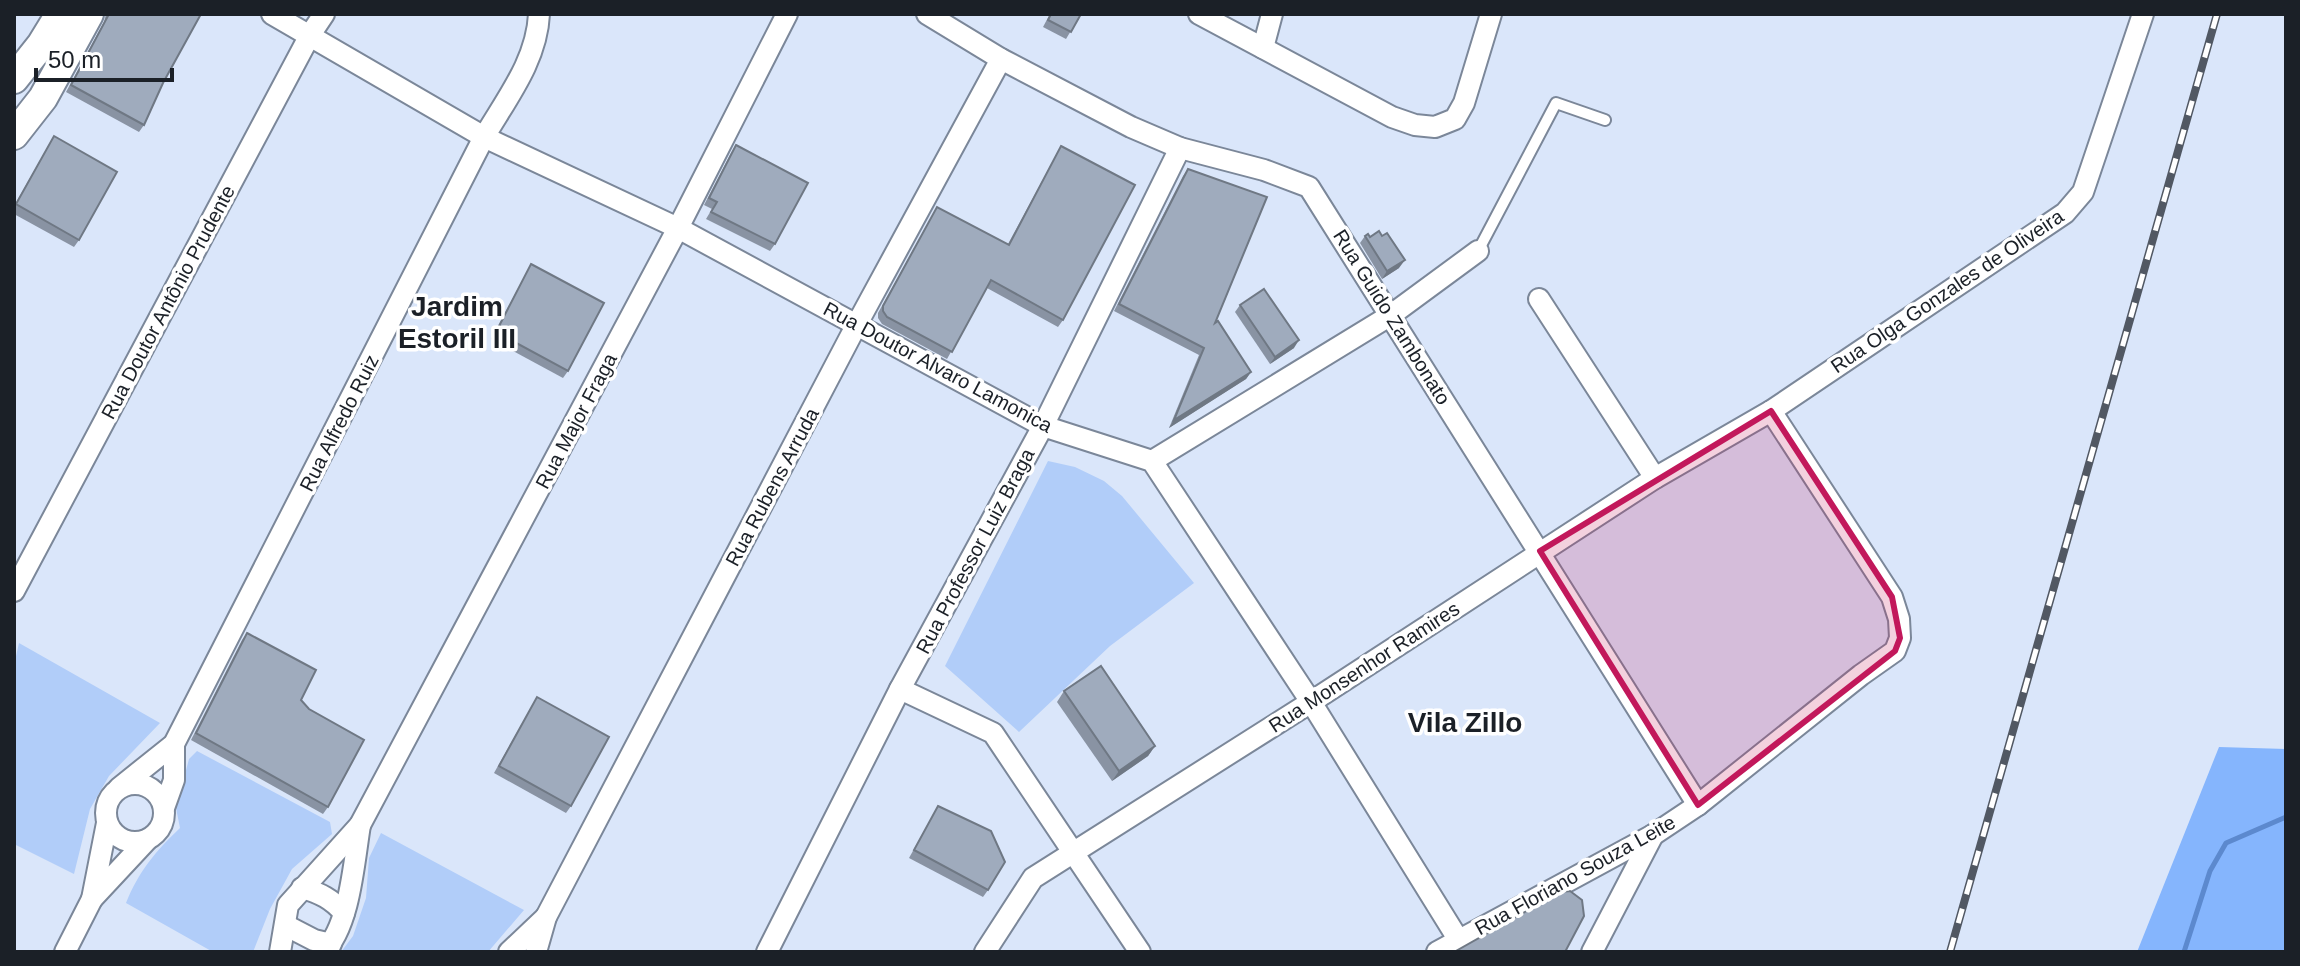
<svg xmlns="http://www.w3.org/2000/svg" width="2300" height="966" font-family="Helvetica,sans-serif">
<style>
.green{fill:#b1cdf9}
.forest{fill:#85b5fd}
.lines{fill:none;stroke-linecap:round;stroke-linejoin:round}
.stream{stroke:#5c89ce;stroke-width:5}
.lane-casing{stroke:#7b8799;stroke-width:14}
.street-casing{stroke:#7b8799;stroke-width:24}
.secondary-casing{stroke:#7b8799;stroke-width:32}
.lane{stroke:#fff;stroke-width:10}
.street{stroke:#fff;stroke-width:20}
.secondary{stroke:#fff;stroke-width:28}
.rail-casing{stroke:#515863;stroke-width:8}
.rail{stroke:#fff;stroke-width:5;stroke-dasharray:15;stroke-linecap:butt}
.wall{fill:#8993a3}
.shaded-wall{fill:#6f7884}
.building{fill:#9fabbd;stroke:#6f7884;stroke-width:2}
.marked{fill:#c2185b;fill-opacity:0.2;stroke:#c2185b;stroke-width:6;stroke-linejoin:round}
.labels{text-anchor:middle;dominant-baseline:central;stroke-width:7;stroke-linejoin:round;paint-order:stroke}
.street-label{font-size:20px;fill:#1b2027;stroke:#fff}
.district-label{font-size:28px;font-weight:bold;fill:#1b2027;stroke:#fff}
</style>
<rect width="100%" height="100%" fill="#dae6fa"/>
<!-- green -->
<g class="green">
<polygon points="1048,461 1075,467 1104,481 1122,496 1194,583 1110,646 1019,732 945,666"/>
<polygon points="19,643 160,723 109,776 90,809 74,874 14,844 14,665"/>
<path d="M 197,751 L 330,822 L 332,834 L 292,869 L 270,909 L 253,952 L 213,952 L 126,903 C 139,871 155,852 180,828 L 176,808 L 189,759 Z"/>
<polygon points="381,833 524,910 488,952 341,952 353,936 366,898 369,858"/>
</g>
<!-- forest -->
<polygon class="forest" points="2219,747 2286,749 2286,952 2137,952"/>
<g class="lines">
<!-- stream -->
<polyline class="stream" points="2184,952 2210,871 2226,843 2286,817"/>
<defs>
<polyline id="lane" points="1478,251 1556,103 1605,120"/>
<g id="street">
<polyline points="272,14 484,137 678,228 1043,426 1152,461 1311,702 1458,939"/>
<polyline points="927,14 1001,59 1131,127 1180,148 1264,170 1309,187 1698,805"/>
<polyline points="1199,14 1392,117 1415,125 1435,127 1455,119 1464,103 1491,14"/>
<polyline points="1263,48 1272,14"/>
<polyline points="1539,299 1655,478"/>
<polyline points="1152,461 1391,315 1478,251"/>
<polyline points="14,591 310,35 324,14"/>
<polyline points="900,689 993,733 1140,952"/>
<circle cx="135" cy="813" r="29"/>
<path d="M 119,788 L 174,744 L 484,137 C 507,98 537,60 539,14"/>
<polyline points="164,808 174,780 174,744"/>
<polyline points="107,823 92,899 147,840"/>
<path d="M 302,888 C 320,893 332,899 344,913"/>
<polyline points="285,925 314,940 331,944"/>
<polyline points="65,952 92,899"/>
<polyline points="280,952 288,905 360,825 678,228 787,14"/>
<path d="M 323,952 C 350,927 354,861 360,825"/>
<polyline points="509,952 546,917"/>
<polyline points="536,952 546,917 857,324 1001,59"/>
<polyline points="767,952 900,689 1043,426 1180,148"/>
<polyline points="985,952 1033,878 1311,702 1655,478 1771,411 2065,213 2083,192 2143,14"/>
<polyline points="1437,952 1653,835 1698,805 1861,675 1895,651 1900,638 1899,619 1892,597 1771,411"/>
<polyline points="1592,952 1653,835"/>
</g>
<g id="secondary">
<polyline points="14,79 41,45 60,14"/>
<polyline points="14,135 43,98 89,14"/>
</g>
</defs>
<!-- lane casing -->
<use href="#lane" class="lane-casing"/>
<!-- street casing -->
<use href="#street" class="street-casing"/>
<!-- secondary casing -->
<use href="#secondary" class="secondary-casing"/>
<!-- lane -->
<use href="#lane" class="lane"/>
<!-- street -->
<use href="#street" class="street"/>
<!-- secondary -->
<use href="#secondary" class="secondary"/>
<defs>
<polyline id="rail" points="1950,952 2217,14"/>
</defs>
<!-- rail casing -->
<use href="#rail" class="rail-casing"/>
<!-- rail -->
<use href="#rail" class="rail"/>
</g>
<!-- wall -->
<g class="wall">
<polygon points="106,14 201,14 163,83 144,125 139,132 66,92 104,22"/>
<polygon points="1050,14 1081,14 1066,39 1043,27"/>
<polygon points="54,136 79,240 74,247 14,214 14,206"/>
<polygon points="736,145 775,244 770,251 706,219 712,209 704,205 731,153"/>
<polygon points="1061,146 1063,320 1058,327 987,288 947,359 882,324 878,318 878,313 937,207 1008,244"/>
<polygon points="1188,169 1215,323 1251,372 1246,379 1169,428 1199,355 1114,311 1183,176"/>
<polygon points="1365,236 1370,237 1399,268 1382,279 1360,243"/>
<polygon points="531,264 568,371 563,378 491,339"/>
<polygon points="1240,305 1294,348 1270,364 1235,312"/>
<polygon points="247,633 301,700 328,807 323,814 191,740 242,640"/>
<polygon points="1064,691 1155,746 1148,756 1112,781 1057,702"/>
<polygon points="537,697 571,806 566,813 494,773"/>
<polygon points="938,806 988,890 983,897 909,858"/>
</g>
<!-- shaded-wall -->
<g class="shaded-wall">
<polygon points="1405,260 1399,268 1382,279 1387,271"/>
<polygon points="1299,340 1294,348 1270,364 1275,357"/>
<polygon points="1251,372 1246,379 1169,428 1174,420"/>
<polygon points="1155,746 1148,756 1112,781 1119,771"/>
</g>
<!-- building -->
<g class="building">
<polygon points="109,14 201,14 163,83 144,125 71,85"/>
<polygon points="1051,14 1081,14 1071,32 1048,20"/>
<polygon points="54,136 117,172 79,240 16,204"/>
<polygon points="736,145 808,183 775,244 711,212 717,202 709,198"/>
<polygon points="1061,146 1135,185 1063,320 991,280 952,352 887,317 883,311 883,306 937,207 1009,245"/>
<polygon points="1188,169 1267,197 1215,323 1218,321 1251,372 1174,420 1204,348 1119,304"/>
<polygon points="1379,231 1382,236 1387,233 1405,260 1387,271 1365,236 1368,234 1370,237"/>
<polygon points="531,264 604,303 568,371 496,332"/>
<polygon points="1264,289 1299,340 1275,357 1240,305"/>
<polygon points="247,633 316,670 301,700 309,709 364,740 328,807 196,733"/>
<polygon points="1101,666 1155,746 1119,771 1064,691"/>
<polygon points="537,697 609,737 571,806 499,766"/>
<polygon points="938,806 991,831 1005,862 988,890 914,850"/>
<polygon points="1570,891 1582,900 1584,916 1565,952 1459,952 1456,951 1560,892"/>
</g>
<!-- marked area -->
<path class="marked" d="M 1771,411 L 1892,597 L 1900,638 L 1895,651 L 1698,805 L 1540,551 Z"/>
<g class="labels">
<!-- street labels -->
<g class="street-label">
<text transform="translate(1947 291) rotate(-34)">Rua Olga Gonzales de Oliveira</text>
<text transform="translate(168 302) rotate(-62)">Rua Doutor Antônio Prudente</text>
<text transform="translate(1392 317) rotate(58)">Rua Guido Zambonato</text>
<text transform="translate(938 367) rotate(28)">Rua Doutor Alvaro Lamonica</text>
<text transform="translate(576 421) rotate(-62)">Rua Major Fraga</text>
<text transform="translate(339 423) rotate(-63)">Rua Alfredo Ruiz</text>
<text transform="translate(772 487) rotate(-62)">Rua Rubens Arruda</text>
<text transform="translate(975 551) rotate(-62)">Rua Professor Luiz Braga</text>
<text transform="translate(1364 667) rotate(-33)">Rua Monsenhor Ramires</text>
<text transform="translate(1575 875) rotate(-29)">Rua Floriano Souza Leite</text>
</g>
<!-- district labels -->
<g class="district-label">
<text x="457" y="306">Jardim<tspan x="457" dy="32">Estoril III</tspan></text>
<text x="1465" y="722">Vila Zillo</text>
</g>
</g>
<!-- border -->
<rect width="2300" height="966" fill="none" stroke="#1b2027" stroke-width="32"/>
<!-- scale -->
<path d="M36 68v12h136v-12" fill="none" stroke="#1b2027" stroke-width="4"/>
<text x="48" y="68" font-size="24" fill="#1b2027" stroke="#ffffff" stroke-width="6" paint-order="stroke">50 m</text>
</svg>
